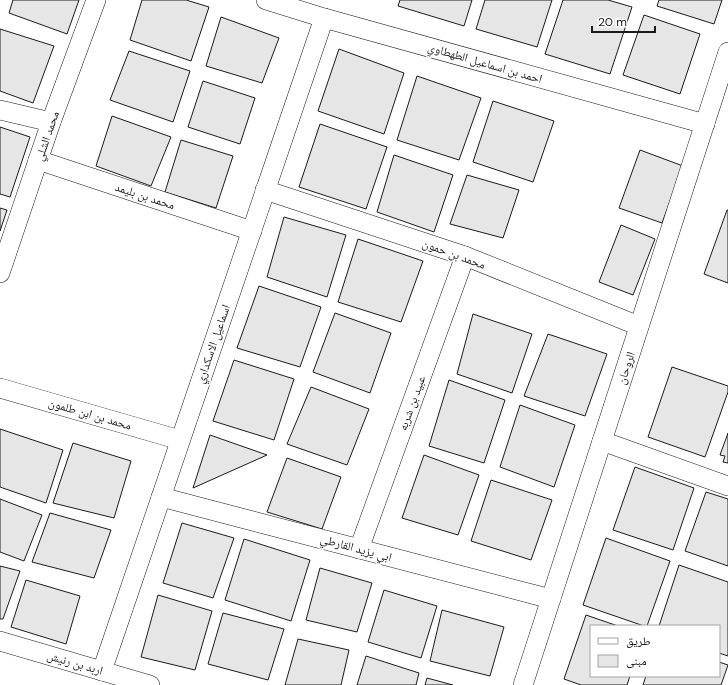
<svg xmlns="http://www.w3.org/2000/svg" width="728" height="685" font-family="'DM Sans','Noto Naskh Arabic',sans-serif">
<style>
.building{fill:#e6e6e6;stroke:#1a1a1a}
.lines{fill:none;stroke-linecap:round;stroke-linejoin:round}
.street-casing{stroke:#1a1a1a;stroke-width:20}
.street{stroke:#fff;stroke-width:19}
.labels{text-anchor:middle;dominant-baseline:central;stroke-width:3;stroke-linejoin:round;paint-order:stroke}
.street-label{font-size:12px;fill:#1a1a1a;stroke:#fff}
</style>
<rect width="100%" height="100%" fill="#fff"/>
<!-- building -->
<g class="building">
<polygon points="13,0 79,0 67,34 9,13"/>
<polygon points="142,0 186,0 209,7 191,61 130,40"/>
<polygon points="400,0 472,0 464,26 398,6"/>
<polygon points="485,0 552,0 537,47 476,29"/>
<polygon points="563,0 608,0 632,7 610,74 545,54"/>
<polygon points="659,0 722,0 714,24 657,6"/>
<polygon points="644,15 700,34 680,94 623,75"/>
<polygon points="221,17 279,38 262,83 206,66"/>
<polygon points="0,29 54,46 33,103 0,91"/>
<polygon points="339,49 404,73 384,134 318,111"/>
<polygon points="129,51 190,71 173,122 110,100"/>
<polygon points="417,76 481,98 459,160 397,140"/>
<polygon points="203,81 255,98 240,144 188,127"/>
<polygon points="493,101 554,121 533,182 473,162"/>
<polygon points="112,116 171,137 151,186 96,166"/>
<polygon points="320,124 387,147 366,209 299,187"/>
<polygon points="0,127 30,137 10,197 0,194"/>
<polygon points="181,140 233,156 216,208 165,192"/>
<polygon points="640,150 683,166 662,223 619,208"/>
<polygon points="394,155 453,175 434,232 377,212"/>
<polygon points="467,175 519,190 503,238 450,224"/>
<polygon points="0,208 7,210 0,231"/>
<polygon points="727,210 728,210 728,283 704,274"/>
<polygon points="284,217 346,235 327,297 267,277"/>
<polygon points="621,225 655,239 633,295 599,282"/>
<polygon points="358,239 423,261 401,322 338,302"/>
<polygon points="259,286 321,307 300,367 237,348"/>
<polygon points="335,313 391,333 370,393 313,372"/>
<polygon points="473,314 532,334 512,393 457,374"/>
<polygon points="548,334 607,354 585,416 524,396"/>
<polygon points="234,360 294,379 274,440 213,421"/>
<polygon points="672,367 728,386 728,392 705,457 648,437"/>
<polygon points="449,380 505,400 484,463 429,446"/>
<polygon points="311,387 369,409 347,465 287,444"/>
<polygon points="520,405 575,425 554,487 500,467"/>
<polygon points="0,429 63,450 46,503 0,487"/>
<polygon points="728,433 728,463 723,462 725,456 720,455"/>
<polygon points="210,435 267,455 193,488"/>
<polygon points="73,443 131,461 114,518 53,503"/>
<polygon points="424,455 479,475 458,535 402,518"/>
<polygon points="287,458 341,477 322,529 267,512"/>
<polygon points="635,467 694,488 673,550 613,530"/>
<polygon points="491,480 552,500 531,560 471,541"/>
<polygon points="706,492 728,499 728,566 685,551"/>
<polygon points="0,499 42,515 24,561 0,552"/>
<polygon points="50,513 111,530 94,578 32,562"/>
<polygon points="182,523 234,538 213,598 163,583"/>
<polygon points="606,538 670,561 647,626 644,626 583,605"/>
<polygon points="244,539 310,560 291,621 225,600"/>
<polygon points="679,565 728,582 728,656 719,653 719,626 659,626"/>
<polygon points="0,566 20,571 3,619 0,619"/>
<polygon points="320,568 372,583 357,632 306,620"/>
<polygon points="26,580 80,596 66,644 11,627"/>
<polygon points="384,590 437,606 421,658 368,642"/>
<polygon points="158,595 212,611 195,670 141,657"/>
<polygon points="442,610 504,627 490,676 430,661"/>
<polygon points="223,613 284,629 268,680 208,664"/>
<polygon points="586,615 618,626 591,626 591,676 630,676 627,685 581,685 564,679"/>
<polygon points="298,639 349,650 341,685 285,685"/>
<polygon points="366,656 419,673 416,685 357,685"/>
<polygon points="719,662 728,665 721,685 643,685 646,676 719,676"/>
<polygon points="427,678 453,685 425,685"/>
</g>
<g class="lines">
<defs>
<g id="street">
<polyline points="266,0 324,18 705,124"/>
<polyline points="0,110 51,122"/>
<polyline points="38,160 252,231"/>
<polyline points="265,190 465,256 639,326"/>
<polyline points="0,273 51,122 96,0"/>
<polyline points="0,388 180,440"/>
<polyline points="602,441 728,486"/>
<polyline points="161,497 551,599"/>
<polyline points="359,549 465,256"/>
<polyline points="0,641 150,685"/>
<polyline points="102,671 324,18"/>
<polyline points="523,685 728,52"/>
</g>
</defs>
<!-- street casing -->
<use href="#street" class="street-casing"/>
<!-- street -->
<use href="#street" class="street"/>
</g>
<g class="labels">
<!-- street labels -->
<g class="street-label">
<text transform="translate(485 63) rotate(16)">احمد بن اسماعيل الطهطاوي</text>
<text transform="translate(47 136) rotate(-71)">محمد الشلي</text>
<text transform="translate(145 196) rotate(18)">محمد بن بليمد</text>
<text transform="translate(454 254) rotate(20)">محمد بن حمون</text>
<text transform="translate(213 344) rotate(-71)">اسماعيل الاسكداري</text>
<text transform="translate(626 368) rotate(-72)">الروحان</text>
<text transform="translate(412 403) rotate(-70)">عبيد بن شربه</text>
<text transform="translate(90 414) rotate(16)">محمد بن ابن طلمون</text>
<text transform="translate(356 548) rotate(15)">ابي يزيد القارطي</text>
<text transform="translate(75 663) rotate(16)">اربد بن رنيش</text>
</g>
</g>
<!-- legend -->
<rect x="590" y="625" width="130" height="52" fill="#ffffff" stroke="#a3a3a3"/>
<rect x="598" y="638" width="20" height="6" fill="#ffffff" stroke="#a3a3a3"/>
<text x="626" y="645" font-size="12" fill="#1a1a1a">طريق</text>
<rect x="598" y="655" width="20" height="12" fill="#e6e6e6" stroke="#a3a3a3"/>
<text x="626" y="665" font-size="12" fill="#1a1a1a">مبنى</text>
<!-- scale -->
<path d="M592 26v6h63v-6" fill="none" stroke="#1a1a1a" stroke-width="2"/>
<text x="598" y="26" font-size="12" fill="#1a1a1a" stroke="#ffffff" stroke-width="3" paint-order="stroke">20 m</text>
</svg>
